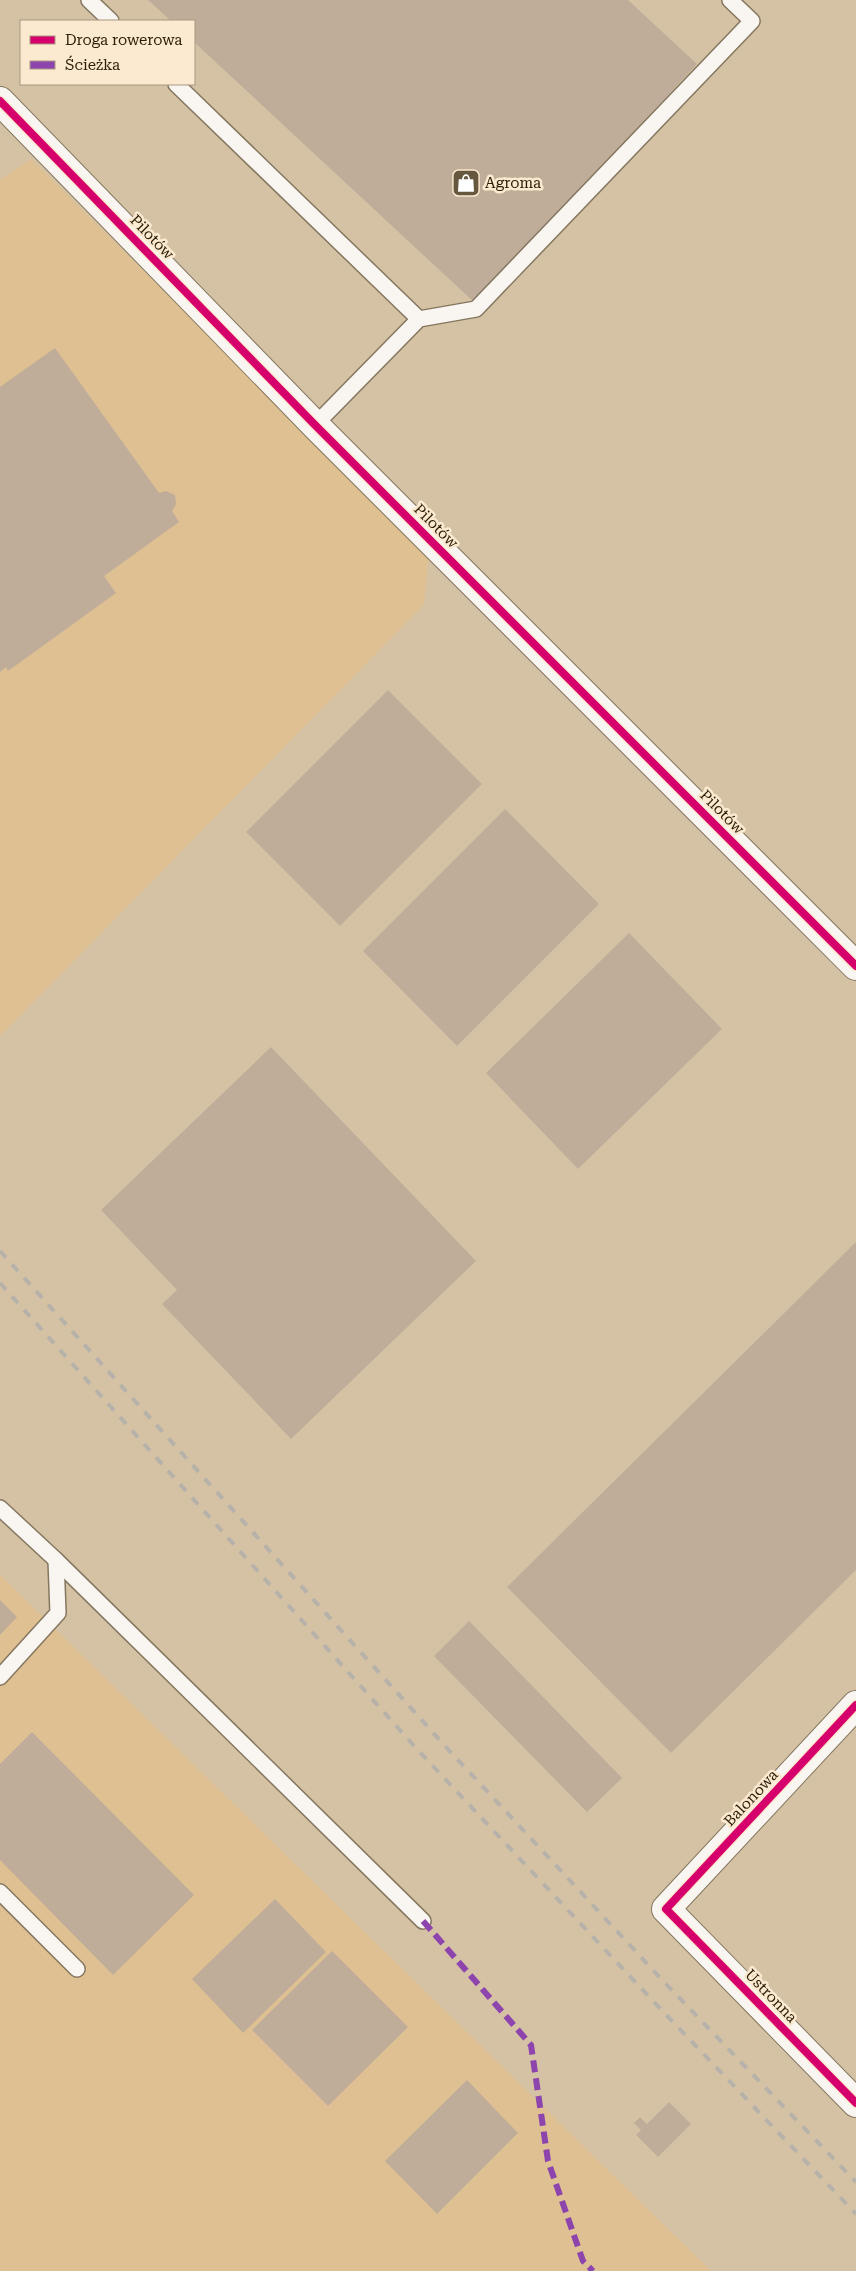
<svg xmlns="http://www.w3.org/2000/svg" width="856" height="2271" font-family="'Roboto Serif',serif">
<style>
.built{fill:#dec092}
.building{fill:#bfad99}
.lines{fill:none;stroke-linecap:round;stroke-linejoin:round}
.service-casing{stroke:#85775f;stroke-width:18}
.minor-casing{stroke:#85775f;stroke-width:30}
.service{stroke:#f9f6f2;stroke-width:15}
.minor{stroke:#f9f6f2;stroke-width:28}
.rail{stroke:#b6b2aa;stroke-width:4;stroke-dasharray:9 9;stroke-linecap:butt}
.quiet{stroke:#8e44ad;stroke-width:6;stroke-dasharray:12 6;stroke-linecap:butt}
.cycleway-casing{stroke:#fcead0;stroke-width:11}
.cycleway{stroke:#d6006c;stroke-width:8}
.labels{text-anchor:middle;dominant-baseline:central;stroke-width:5;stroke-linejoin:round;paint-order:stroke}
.poi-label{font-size:15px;fill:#2b1e08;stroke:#fcead0;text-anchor:start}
.street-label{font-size:15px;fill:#2b1e08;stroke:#fcead0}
</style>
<rect width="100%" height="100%" fill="#d5c2a5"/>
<!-- built -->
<g class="built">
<polygon points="31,159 429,554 424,605 0,1036 0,180"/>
<polygon points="0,1575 711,2271 0,2271"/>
</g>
<!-- building -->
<g class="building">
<polygon points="148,0 628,0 697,64 475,303 194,42 194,21 171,21"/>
<polygon points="55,348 159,493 166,491 175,495 176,504 172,511 179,522 104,576 116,593 8,671 6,667 0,672 0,387"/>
<polygon points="388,690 482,784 340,926 246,832"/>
<polygon points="505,809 599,904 457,1046 363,951"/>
<polygon points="629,933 722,1029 578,1169 486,1073"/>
<polygon points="271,1047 476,1261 291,1439 162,1304 177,1290 101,1210"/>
<polygon points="856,1242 856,1570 671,1753 507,1587"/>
<polygon points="0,1600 17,1617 0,1635"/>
<polygon points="469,1621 622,1778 587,1812 434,1656"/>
<polygon points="32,1732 194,1895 113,1975 0,1860 0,1764"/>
<polygon points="275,1899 326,1952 243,2033 192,1979"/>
<polygon points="332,1951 408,2027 328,2106 252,2030"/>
<polygon points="467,2080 518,2133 437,2214 385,2161"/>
<polygon points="669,2102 691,2124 658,2157 636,2135 641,2130 634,2123 640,2117 647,2124"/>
</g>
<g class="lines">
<defs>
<g id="service">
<polyline points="89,0 111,21"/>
<polyline points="176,84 419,319"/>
<polyline points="315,425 419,319 476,309 752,21 730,0"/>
<polyline points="0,1508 56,1560 423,1921"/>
<polyline points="0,1677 58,1613 56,1560"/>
<polyline points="0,1892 77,1969"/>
</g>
<g id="minor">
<polyline points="0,101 315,425 856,966"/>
<polyline points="856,1705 666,1909 856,2103"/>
</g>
</defs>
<!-- service casing -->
<use href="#service" class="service-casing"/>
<!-- minor casing -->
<use href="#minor" class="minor-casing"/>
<!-- service -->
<use href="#service" class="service"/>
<!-- minor -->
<use href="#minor" class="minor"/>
<!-- rail -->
<g class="rail">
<polyline points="0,1251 446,1747 666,1984 856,2182"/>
<polyline points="0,1283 416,1748 654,2002 856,2214"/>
</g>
<!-- quiet -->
<polyline class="quiet" points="423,1921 531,2045 548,2161 583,2261 593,2271"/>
<defs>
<g id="cycleway">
<polyline points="0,101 315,425 856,966"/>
<polyline points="856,1705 666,1909 856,2103"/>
</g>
</defs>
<!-- cycleway casing -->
<use href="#cycleway" class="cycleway-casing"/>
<!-- cycleway -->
<use href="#cycleway" class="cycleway"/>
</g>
<!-- icons -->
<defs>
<symbol id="shop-square" viewBox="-11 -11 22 22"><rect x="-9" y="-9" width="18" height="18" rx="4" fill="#66573f" stroke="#fcead0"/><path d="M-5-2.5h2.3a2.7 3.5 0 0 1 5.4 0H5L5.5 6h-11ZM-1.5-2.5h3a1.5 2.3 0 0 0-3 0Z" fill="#fff"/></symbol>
</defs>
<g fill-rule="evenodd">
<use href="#shop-square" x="450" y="167" width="32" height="32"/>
</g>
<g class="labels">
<!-- poi labels -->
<g class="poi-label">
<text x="485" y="183">Agroma</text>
</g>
<!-- street labels -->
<g class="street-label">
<text transform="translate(152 237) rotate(46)">Pilotów</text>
<text transform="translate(436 526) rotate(45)">Pilotów</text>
<text transform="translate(722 812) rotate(45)">Pilotów</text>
<text transform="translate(751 1798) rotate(-47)">Balonowa</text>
<text transform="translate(771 1996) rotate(46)">Ustronna</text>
</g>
</g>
<!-- legend -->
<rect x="20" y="20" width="175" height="65" fill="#fcead0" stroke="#a89880"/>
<rect x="30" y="36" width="25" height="8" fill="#d6006c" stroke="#a89880"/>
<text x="65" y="45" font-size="15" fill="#2b1e08">Droga rowerowa</text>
<rect x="30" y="61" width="25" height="8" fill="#8e44ad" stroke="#a89880"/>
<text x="65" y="70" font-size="15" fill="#2b1e08">Ścieżka</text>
</svg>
